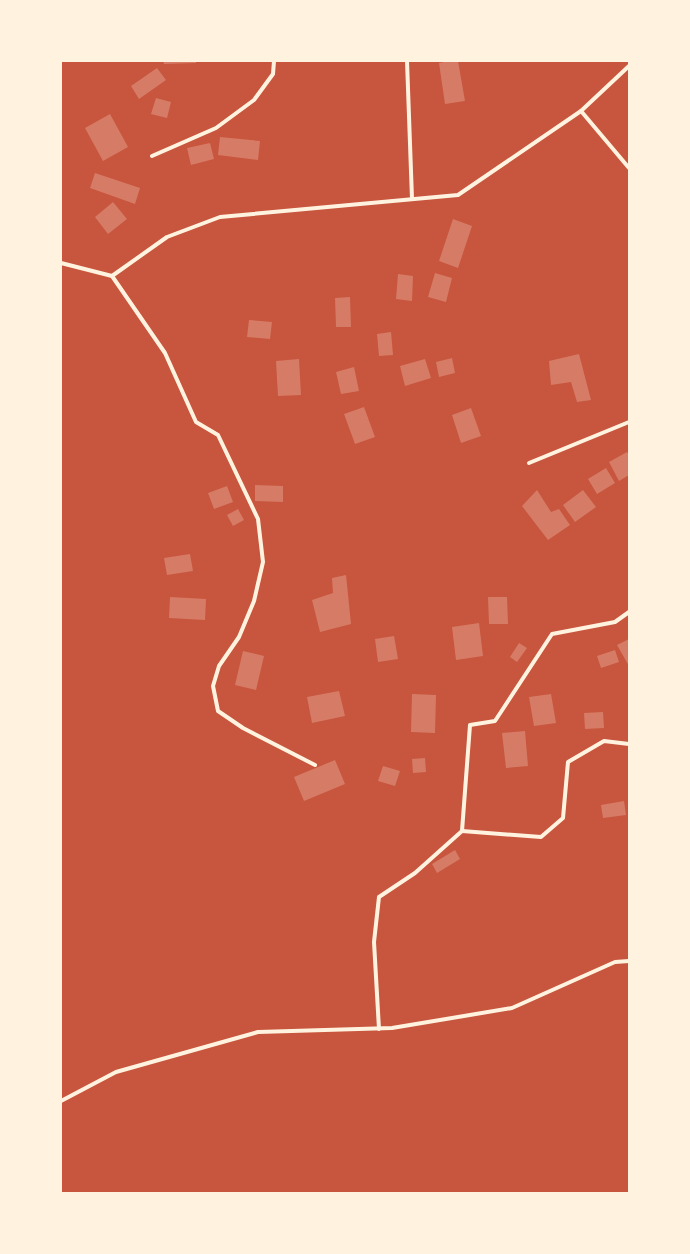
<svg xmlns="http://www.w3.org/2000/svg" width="690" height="1254" font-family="Poppins,sans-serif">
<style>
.building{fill:#d67c66}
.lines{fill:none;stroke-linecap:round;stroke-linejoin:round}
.minor{stroke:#fff3e0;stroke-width:4}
</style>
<rect width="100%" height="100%" fill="#c8553d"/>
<!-- building -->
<g class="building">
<polygon points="163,61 196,61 196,63 164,64"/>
<polygon points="449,61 458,61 465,101 445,104 439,63"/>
<polygon points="157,68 166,80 139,99 131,86"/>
<polygon points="156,98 171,102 167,118 151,114"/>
<polygon points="110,114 128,147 103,161 85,128"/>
<polygon points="220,137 260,141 258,160 218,155"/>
<polygon points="210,143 214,159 191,165 187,148"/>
<polygon points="95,173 140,188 135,204 90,188"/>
<polygon points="113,202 127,219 108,234 95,217"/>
<polygon points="453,219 472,226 458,268 439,261"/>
<polygon points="435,273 452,278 446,302 428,297"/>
<polygon points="398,274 413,276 412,301 396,299"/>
<polygon points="350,297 351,327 336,327 335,298"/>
<polygon points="249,320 272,322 270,339 247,337"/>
<polygon points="391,332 393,355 379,356 377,334"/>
<polygon points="579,354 591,400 577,402 571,382 551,385 549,361"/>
<polygon points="452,358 455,373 439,377 436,362"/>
<polygon points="299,359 301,395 278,396 276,361"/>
<polygon points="425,359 431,378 405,386 400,366"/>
<polygon points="354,367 359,391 341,394 336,372"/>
<polygon points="364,407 375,437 355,444 344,414"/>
<polygon points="471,408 481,436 461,443 452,415"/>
<polygon points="627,452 629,455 629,475 619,481 609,462"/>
<polygon points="606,468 615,483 597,494 588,479"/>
<polygon points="255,485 283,486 283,502 255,501"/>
<polygon points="227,486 233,502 214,509 208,493"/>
<polygon points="537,490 551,512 559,509 570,525 548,540 522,506"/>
<polygon points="583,490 596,507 575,522 563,505"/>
<polygon points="238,509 244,520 233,526 227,515"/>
<polygon points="190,554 193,571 167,575 164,558"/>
<polygon points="346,575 351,624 320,632 312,600 333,593 332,578"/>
<polygon points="170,597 206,599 205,620 169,618"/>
<polygon points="488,597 507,597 508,624 489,624"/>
<polygon points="479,623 483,656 456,660 452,627"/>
<polygon points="394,636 398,659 378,662 375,639"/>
<polygon points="629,639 629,666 617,645"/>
<polygon points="519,643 527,648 517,662 510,657"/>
<polygon points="615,650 619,662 601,668 597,656"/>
<polygon points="243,651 264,656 256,690 235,685"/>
<polygon points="339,691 345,716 312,723 307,697"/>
<polygon points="412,694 436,695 435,733 411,732"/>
<polygon points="551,694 556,723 534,726 529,697"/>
<polygon points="603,712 604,728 585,729 584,713"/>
<polygon points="525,731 528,766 506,768 502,733"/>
<polygon points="425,758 426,772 413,773 412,759"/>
<polygon points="335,760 345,784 304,801 294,777"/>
<polygon points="383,766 400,771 395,786 378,781"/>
<polygon points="624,801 626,815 603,818 601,805"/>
<polygon points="455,850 460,859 437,873 432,864"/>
</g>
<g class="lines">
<!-- minor -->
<g class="minor">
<polyline points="407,61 412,199"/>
<polyline points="581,111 629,168"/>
<polyline points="152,156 216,128 254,100 273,74 274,61"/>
<polyline points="61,263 112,276 165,353 196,422 218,435 258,519 263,562 254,601 239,637 219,666 213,686 218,711 243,728 315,765"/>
<polyline points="112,276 167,237 220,217 458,195 581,111 629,66"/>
<polyline points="529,463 629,422"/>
<polyline points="462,831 541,837 563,818 568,762 604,741 629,744"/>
<polyline points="379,1029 374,942 379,897 415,873 462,831 470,725 495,721 552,634 615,622 629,612"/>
<polyline points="61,1101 116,1072 258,1032 392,1028 512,1008 615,962 629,961"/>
</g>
</g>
<!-- border -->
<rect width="690" height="1254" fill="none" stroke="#fff3e0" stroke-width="124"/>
</svg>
